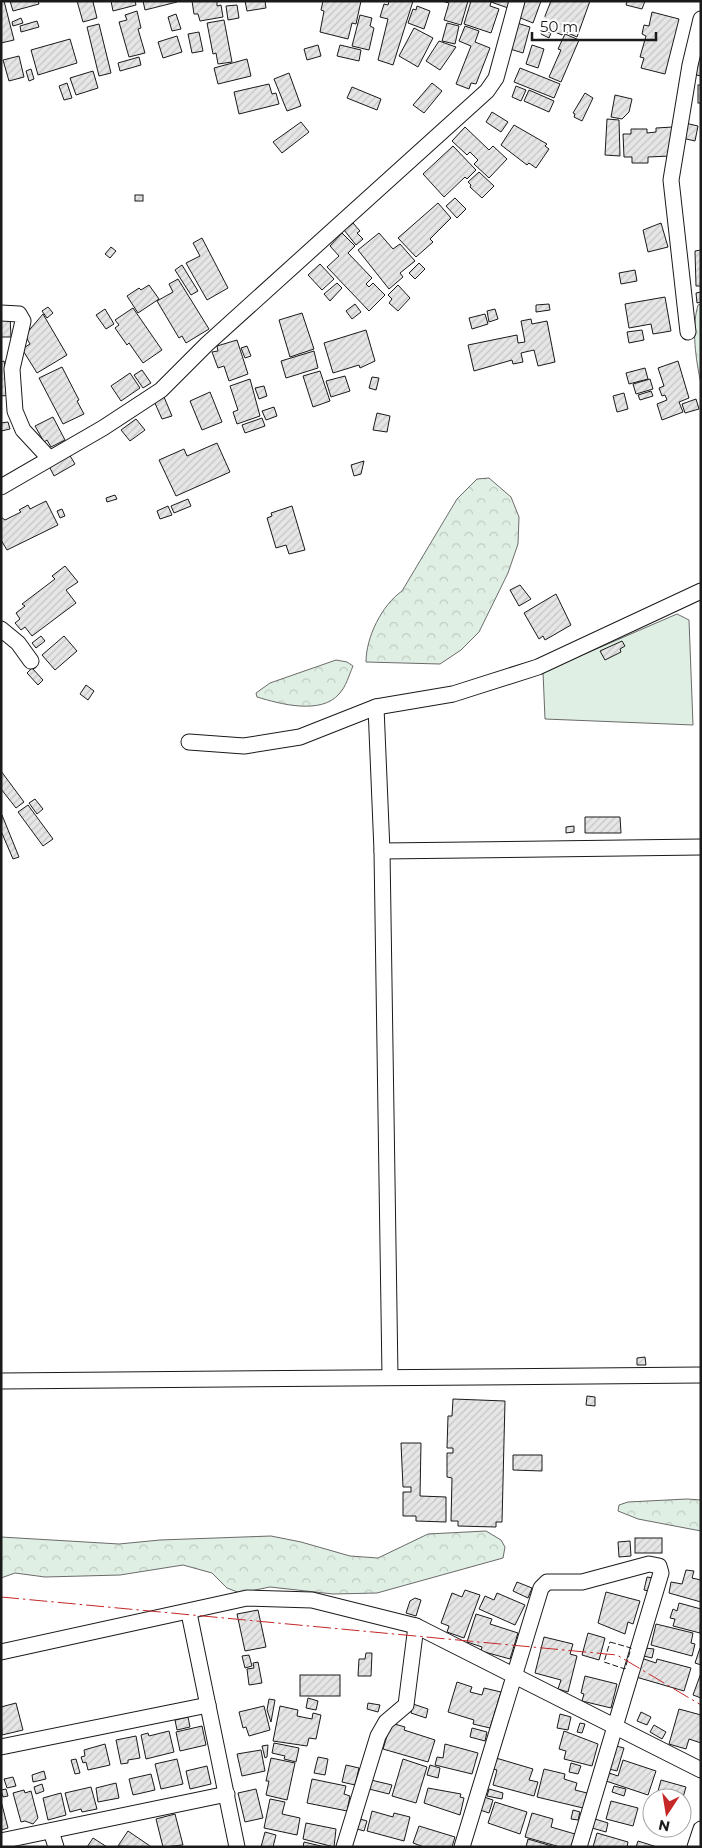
<svg xmlns="http://www.w3.org/2000/svg" width="702" height="1848" font-family="Montserrat,sans-serif">
<style>
.grass{fill:#e0efe3;stroke:#6a6a6a}
.forest{fill:url(#forest-crowns);stroke:#6a6a6a}
.building{fill:url(#building-hatch);stroke:#1a1a1a}
.lines{fill:none;stroke-linecap:round;stroke-linejoin:round}
.street-casing{stroke:#1a1a1a;stroke-width:17}
.street{stroke:#fff;stroke-width:15}
.fence{stroke:#1a1a1a;stroke-width:1;stroke-dasharray:6 2.5;stroke-linecap:butt}
.power{stroke:#c62828;stroke-width:1;stroke-dasharray:18 4 2.5 4;stroke-linecap:butt}
</style>
<defs>
<pattern id="forest-crowns" width="20" height="18" patternUnits="userSpaceOnUse" patternTransform="scale(1.25)"><rect width="20" height="18" fill="#e0efe3"/><path d="M2 6a3 3 0 1 1 6 0M12 15a3 3 0 1 1 6 0" fill="none" stroke="#c0ccc2"/></pattern>
<pattern id="building-hatch" width="6" height="6" patternUnits="userSpaceOnUse" patternTransform="scale(1.25)"><rect width="6" height="6" fill="#e6e6e6"/><path d="M-1 1l2-2M0 6l6-6M5 7l2-2" fill="none" stroke="#c5c5c5"/></pattern>
</defs>
<rect width="100%" height="100%" fill="#fff"/>
<!-- grass -->
<polygon class="grass" points="677,614 689,620 693,725 545,719 543,672"/>
<!-- forest -->
<g class="forest">
<path d="M 701,304 L 701,384 C 696,360 691,329 698,305 Z"/>
<path d="M 489,478 L 511,497 L 519,517 L 518,544 L 508,573 L 479,632 L 461,650 L 440,664 L 366,662 C 366,637 382,605 402,591 L 457,499 L 477,479 Z"/>
<path d="M 336,660 L 347,662 L 353,666 C 349,675 346,687 339,694 C 321,715 280,704 257,697 L 256,693 L 270,683 Z"/>
<polygon points="687,1499 701,1500 701,1531 638,1519 618,1511 619,1505 628,1502"/>
<polygon points="486,1531 501,1540 505,1547 503,1558 377,1593 333,1594 270,1587 240,1593 227,1588 212,1573 183,1565 120,1575 45,1577 15,1573 1,1578 1,1537 119,1544 160,1540 271,1536 301,1542 350,1556 378,1558 428,1534"/>
</g>
<!-- building -->
<g class="building">
<polygon points="1,1 4,1 14,40 1,43"/>
<polygon points="10,1 38,1 39,4 13,11"/>
<polygon points="77,1 95,1 93,2 97,18 83,22"/>
<polygon points="111,1 135,1 136,5 113,11"/>
<polygon points="143,1 176,1 177,2 145,10"/>
<polygon points="192,1 217,1 217,6 221,5 223,17 200,21 198,14 194,14"/>
<polygon points="245,1 265,1 266,8 247,11"/>
<polygon points="323,1 361,1 356,24 352,23 348,39 320,32 324,11 321,10"/>
<polygon points="389,1 413,1 393,65 378,60 388,19 380,17 384,4 388,5"/>
<polygon points="442,1 468,1 461,25 444,20 449,3"/>
<polygon points="471,1 513,1 511,9 491,2 490,6 499,9 491,33 464,24"/>
<polygon points="524,1 541,1 533,23 518,17"/>
<polygon points="551,1 590,1 577,37 563,31 562,35 541,26"/>
<polygon points="627,1 645,1 642,9 626,5"/>
<polygon points="237,5 239,18 228,20 226,6"/>
<polygon points="417,6 430,11 424,29 408,23 413,9 416,10"/>
<polygon points="137,11 141,28 138,29 145,53 129,57 119,22 127,20 125,15"/>
<polygon points="652,12 679,19 665,74 641,68 644,58 640,57 646,36 642,34 644,25 649,26"/>
<polygon points="176,14 181,29 172,31 168,17"/>
<polygon points="360,15 372,18 370,26 374,28 369,50 352,46"/>
<polygon points="21,18 23,23 13,26 12,22"/>
<polygon points="224,20 232,62 218,64 216,53 213,54 207,23"/>
<polygon points="37,21 39,27 21,32 20,26"/>
<polygon points="447,23 459,26 455,44 442,41"/>
<polygon points="517,23 530,27 523,53 510,49"/>
<polygon points="99,24 111,73 99,76 87,27"/>
<polygon points="465,26 479,31 475,42 490,48 476,84 471,83 469,89 456,84 471,46 459,41"/>
<polygon points="414,28 433,38 418,67 399,56"/>
<polygon points="543,30 551,33 549,38 541,34"/>
<polygon points="199,32 203,51 192,53 188,34"/>
<polygon points="701,32 701,76 692,74"/>
<polygon points="565,34 579,40 561,82 549,77 561,50 558,49"/>
<polygon points="177,36 182,52 163,58 158,42"/>
<polygon points="70,39 77,63 38,75 31,50"/>
<polygon points="439,41 456,47 440,70 426,61"/>
<polygon points="318,45 321,56 307,60 304,49"/>
<polygon points="340,45 361,50 359,61 337,56"/>
<polygon points="532,45 544,49 538,68 526,64"/>
<polygon points="19,56 24,77 9,81 3,60"/>
<polygon points="139,57 141,65 120,71 118,63"/>
<polygon points="247,59 251,76 218,84 214,68"/>
<polygon points="520,68 560,84 554,98 514,82"/>
<polygon points="31,69 34,79 29,81 26,71"/>
<polygon points="93,71 98,88 76,95 70,78"/>
<polygon points="289,73 301,106 287,111 274,79"/>
<polygon points="67,83 72,98 64,100 59,86"/>
<polygon points="432,83 442,91 424,113 413,105"/>
<polygon points="269,84 272,94 276,93 279,104 239,114 234,92"/>
<rect x="698" y="85" width="3" height="18"/>
<polygon points="516,86 526,90 521,101 512,97"/>
<polygon points="352,87 381,99 377,110 347,98"/>
<polygon points="529,90 554,101 549,112 524,101"/>
<polygon points="585,93 593,98 582,121 574,117 575,114 573,113"/>
<polygon points="615,95 632,99 629,112 622,119 611,117"/>
<polygon points="492,112 508,122 501,132 486,122"/>
<polygon points="607,119 619,120 620,156 605,155"/>
<polygon points="301,122 309,132 282,153 273,142"/>
<polygon points="685,123 698,126 695,141 682,138"/>
<polygon points="514,125 547,144 545,146 549,149 536,168 529,163 527,165 501,145"/>
<polygon points="465,127 489,150 493,146 507,159 489,178 474,164 478,160 470,152 467,155 452,141"/>
<polygon points="673,127 670,156 648,157 648,163 632,163 632,157 624,157 623,134 631,134 631,129 647,129 647,133 656,132 656,128"/>
<polygon points="453,146 476,170 467,179 465,177 444,197 423,174"/>
<polygon points="479,172 494,186 482,198 470,187 471,185 468,182"/>
<rect x="135" y="195" width="8" height="6"/>
<polygon points="455,198 466,209 457,218 446,206"/>
<polygon points="438,203 451,218 430,239 433,242 416,257 398,238"/>
<polygon points="353,223 360,231 357,233 363,239 356,245 344,230"/>
<polygon points="661,223 668,247 648,252 643,230"/>
<polygon points="342,233 355,246 348,253 372,278 366,284 369,287 373,283 385,295 369,311 327,267 339,256 330,246"/>
<polygon points="379,233 393,249 400,244 415,261 400,273 403,277 389,289 358,250"/>
<polygon points="202,238 228,288 207,300 186,263 200,256 193,243"/>
<polygon points="111,247 116,251 110,258 105,254"/>
<polygon points="701,250 701,286 696,286 695,251"/>
<polygon points="419,263 425,269 415,279 409,273"/>
<polygon points="320,264 334,279 322,290 308,275"/>
<polygon points="182,265 198,291 191,295 175,270"/>
<polygon points="635,270 637,281 621,284 619,273"/>
<polygon points="178,279 209,329 186,343 182,336 179,338 157,301 173,292 169,284"/>
<polygon points="337,283 342,288 330,301 324,294"/>
<polygon points="149,285 159,299 138,313 127,296 139,288 141,290"/>
<polygon points="398,285 410,298 398,311 389,303 392,299 388,295"/>
<polygon points="701,292 701,302 697,303 696,293"/>
<polygon points="665,297 671,331 653,334 651,324 629,328 625,304"/>
<polygon points="355,304 361,312 352,319 346,311"/>
<polygon points="549,304 550,310 536,312 536,305"/>
<polygon points="48,307 53,313 47,318 42,311"/>
<polygon points="133,308 162,350 143,363 129,343 127,345 115,328 119,325 115,320"/>
<polygon points="105,309 114,324 106,329 96,315"/>
<polygon points="495,309 498,319 489,322 487,311"/>
<polygon points="302,313 314,349 290,357 279,320"/>
<polygon points="43,314 67,355 37,373 22,349 30,344 25,335"/>
<polygon points="485,314 488,324 472,329 469,318"/>
<polygon points="1,316 10,316 11,337 1,337"/>
<polygon points="531,319 532,324 547,321 555,362 538,366 534,350 521,353 523,362 513,364 512,360 474,371 468,345 517,335 518,343 525,342 521,321"/>
<polygon points="366,330 375,361 360,368 359,365 333,373 324,343"/>
<polygon points="642,330 644,340 629,343 627,332"/>
<polygon points="237,340 248,374 229,381 224,366 218,368 212,352 218,351 217,346"/>
<polygon points="247,346 251,356 245,358 241,348"/>
<polygon points="314,351 318,368 286,378 281,361"/>
<polygon points="4,361 11,395 1,396 1,362"/>
<polygon points="678,361 689,398 679,402 683,412 662,420 657,404 667,400 665,395 662,396 659,388 664,386 658,368"/>
<polygon points="62,367 79,400 77,401 84,414 63,424 39,378"/>
<polygon points="645,368 648,379 629,384 626,373"/>
<polygon points="142,370 151,383 143,388 134,375"/>
<polygon points="320,371 330,401 313,407 303,376"/>
<polygon points="130,373 140,388 121,401 111,386"/>
<polygon points="345,376 350,391 331,397 326,381"/>
<polygon points="372,377 379,378 376,390 369,388"/>
<polygon points="250,379 260,416 237,424 233,412 238,410 230,386"/>
<polygon points="650,379 653,389 636,394 633,384"/>
<polygon points="264,386 267,396 259,399 255,388"/>
<polygon points="651,391 653,396 640,400 638,395"/>
<polygon points="210,392 222,422 202,430 190,401"/>
<polygon points="624,393 628,409 617,412 613,396"/>
<polygon points="164,397 172,416 162,419 154,401"/>
<polygon points="696,399 699,409 685,413 682,404"/>
<polygon points="274,407 277,416 266,420 262,411"/>
<polygon points="377,413 390,416 387,432 373,430"/>
<polygon points="53,417 65,440 51,447 47,440 44,442 35,426"/>
<polygon points="262,418 265,426 245,433 242,425"/>
<polygon points="136,419 145,430 130,441 121,430"/>
<polygon points="8,422 10,429 1,431 1,423"/>
<polygon points="217,443 230,472 176,496 159,460 184,449 187,456"/>
<polygon points="69,454 75,464 54,476 49,466"/>
<polygon points="364,461 361,474 354,476 351,465"/>
<polygon points="115,495 117,499 107,502 106,498"/>
<polygon points="188,499 191,506 174,513 171,506"/>
<polygon points="46,501 58,525 7,550 1,540 1,517 5,520 21,512 19,510 28,505 30,509"/>
<polygon points="168,506 172,515 160,519 157,511"/>
<polygon points="292,506 305,550 289,554 286,545 276,548 267,518 272,516 271,513"/>
<polygon points="62,509 65,516 60,518 57,511"/>
<polygon points="65,566 78,582 66,590 76,603 32,636 25,627 21,630 15,623 20,619 16,613 25,606 22,604 55,579 52,576"/>
<polygon points="520,585 531,599 519,606 510,590"/>
<polygon points="556,594 571,625 545,640 543,636 539,639 524,613"/>
<polygon points="41,636 45,641 36,648 32,643"/>
<polygon points="64,636 77,651 55,670 42,655"/>
<polygon points="622,641 625,646 620,649 621,652 605,660 600,651"/>
<polygon points="32,668 43,680 38,685 27,673"/>
<polygon points="86,685 94,691 88,700 80,694"/>
<polygon points="1,771 24,802 16,808 1,789"/>
<polygon points="35,799 43,809 37,814 29,803"/>
<polygon points="28,805 53,839 43,846 18,812"/>
<polygon points="2,815 19,857 13,859 1,831"/>
<polygon points="585,817 620,817 621,833 585,833"/>
<polygon points="574,826 574,832 566,833 566,827"/>
<polygon points="645,1357 646,1365 637,1365 637,1358"/>
<polygon points="587,1396 595,1397 595,1406 586,1405"/>
<polygon points="453,1399 505,1401 502,1522 496,1522 496,1527 458,1526 458,1521 451,1521 452,1478 447,1477 447,1453 453,1453 453,1448 447,1448 448,1416 452,1416"/>
<polygon points="401,1443 421,1443 420,1496 446,1497 446,1522 416,1521 416,1516 403,1516 403,1492 411,1492 411,1487 403,1487"/>
<polygon points="513,1455 542,1455 542,1471 513,1470"/>
<rect x="635" y="1538" width="27" height="15"/>
<polygon points="630,1541 631,1556 619,1557 618,1542"/>
<polygon points="686,1570 694,1571 692,1578 701,1580 701,1602 669,1593 671,1582 682,1584"/>
<polygon points="647,1577 653,1578 649,1591 644,1590"/>
<polygon points="517,1582 532,1588 528,1598 513,1591"/>
<polygon points="465,1590 480,1595 464,1638 447,1632 449,1626 441,1623 452,1593 462,1597"/>
<polygon points="606,1592 640,1601 633,1624 628,1622 625,1634 598,1623"/>
<polygon points="497,1593 525,1605 515,1625 479,1609 485,1596 494,1600"/>
<polygon points="415,1598 421,1600 416,1616 406,1613 410,1601"/>
<polygon points="679,1603 701,1609 700,1633 673,1626 675,1619 670,1618 673,1609 677,1611"/>
<polygon points="258,1610 266,1647 245,1651 237,1614"/>
<polygon points="476,1614 492,1619 490,1624 518,1633 510,1659 481,1651 482,1647 467,1642"/>
<polygon points="656,1624 693,1633 691,1643 695,1644 692,1656 651,1645"/>
<polygon points="588,1633 605,1638 599,1660 582,1655"/>
<polygon points="544,1637 573,1644 570,1654 577,1656 568,1692 558,1689 561,1680 535,1673"/>
<polygon points="645,1648 654,1649 652,1658 644,1656"/>
<polygon points="700,1648 701,1648 701,1665 695,1663"/>
<polygon points="366,1653 372,1653 371,1676 358,1676 359,1659 365,1659"/>
<polygon points="249,1655 252,1666 245,1668 242,1656"/>
<polygon points="641,1658 656,1663 657,1659 691,1668 684,1691 636,1677"/>
<polygon points="258,1662 262,1683 249,1685 247,1669 254,1668 253,1663"/>
<polygon points="701,1673 701,1698 693,1695"/>
<rect x="300" y="1675" width="40" height="21"/>
<polygon points="585,1676 617,1684 611,1708 582,1701 584,1694 581,1693"/>
<polygon points="457,1682 472,1687 470,1692 482,1695 484,1688 501,1692 490,1728 473,1724 474,1720 448,1712"/>
<polygon points="308,1698 318,1701 316,1710 306,1708"/>
<polygon points="269,1699 275,1700 271,1722 267,1710"/>
<polygon points="16,1703 23,1730 2,1735 1,1707"/>
<polygon points="368,1703 380,1705 378,1712 367,1709"/>
<polygon points="413,1704 428,1709 426,1718 411,1713"/>
<polygon points="264,1706 270,1730 249,1736 246,1727 243,1728 239,1712"/>
<polygon points="280,1706 298,1710 297,1716 312,1719 313,1713 321,1715 316,1739 309,1738 307,1746 273,1741"/>
<polygon points="679,1709 701,1715 701,1743 689,1739 686,1749 669,1744"/>
<polygon points="641,1712 651,1717 647,1725 637,1721"/>
<polygon points="560,1714 571,1717 568,1730 557,1728"/>
<polygon points="188,1717 190,1727 177,1730 175,1720"/>
<polygon points="391,1723 405,1727 404,1730 435,1740 428,1762 383,1749"/>
<polygon points="580,1723 585,1724 582,1733 577,1732"/>
<polygon points="654,1725 666,1732 662,1739 650,1732"/>
<polygon points="202,1726 206,1745 180,1751 176,1732"/>
<polygon points="472,1728 487,1732 485,1741 470,1737"/>
<polygon points="169,1731 174,1752 146,1759 141,1735 148,1733 149,1736"/>
<polygon points="564,1731 598,1744 592,1766 564,1759 566,1751 559,1749"/>
<polygon points="136,1736 140,1758 128,1760 128,1763 121,1764 116,1740"/>
<polygon points="274,1743 299,1748 296,1762 284,1759 285,1756 272,1753"/>
<polygon points="105,1744 110,1765 88,1770 86,1762 83,1763 81,1757 85,1756 84,1750"/>
<polygon points="445,1744 478,1753 472,1774 435,1765 437,1757 443,1758"/>
<polygon points="268,1745 267,1757 265,1758 262,1746"/>
<polygon points="616,1746 624,1748 617,1771 609,1769"/>
<polygon points="261,1750 265,1771 242,1776 237,1754"/>
<polygon points="318,1757 328,1759 325,1775 314,1773"/>
<polygon points="271,1758 295,1763 287,1800 266,1795 269,1781 266,1781"/>
<polygon points="496,1758 533,1769 529,1780 538,1782 534,1796 493,1785 497,1770 493,1769"/>
<polygon points="76,1759 80,1773 75,1774 71,1760"/>
<polygon points="177,1759 183,1784 161,1789 155,1764"/>
<polygon points="403,1759 427,1767 416,1803 392,1796"/>
<polygon points="623,1760 656,1771 648,1795 606,1781 609,1773 618,1776"/>
<polygon points="571,1763 581,1766 578,1774 569,1772"/>
<polygon points="346,1765 359,1768 355,1785 342,1782"/>
<polygon points="430,1765 440,1768 438,1778 427,1775"/>
<polygon points="207,1766 211,1784 190,1789 186,1771"/>
<polygon points="544,1769 565,1774 564,1779 577,1783 575,1790 587,1793 583,1808 537,1797"/>
<polygon points="44,1771 46,1779 33,1782 32,1775"/>
<polygon points="151,1774 155,1790 133,1795 129,1779"/>
<polygon points="13,1777 16,1786 7,1788 4,1779"/>
<polygon points="312,1779 346,1786 344,1794 350,1796 347,1811 307,1803"/>
<polygon points="371,1780 392,1785 389,1794 369,1789"/>
<polygon points="661,1780 686,1787 682,1801 682,1798 668,1798 657,1795"/>
<polygon points="116,1783 119,1798 98,1802 96,1788"/>
<polygon points="42,1784 44,1791 36,1794 34,1787"/>
<polygon points="614,1786 626,1789 624,1796 612,1792"/>
<polygon points="91,1787 97,1809 82,1812 81,1809 70,1812 65,1793"/>
<polygon points="428,1788 461,1794 460,1797 464,1798 460,1815 424,1803"/>
<polygon points="6,1789 8,1796 3,1797 1,1790"/>
<polygon points="256,1789 263,1818 245,1822 238,1793"/>
<polygon points="489,1789 503,1793 502,1799 487,1796"/>
<polygon points="24,1790 25,1793 31,1791 38,1818 33,1824 25,1821 21,1822 13,1793"/>
<polygon points="61,1793 66,1815 48,1820 43,1798"/>
<polygon points="484,1797 493,1800 489,1813 480,1810"/>
<polygon points="270,1799 285,1802 282,1814 300,1818 297,1835 264,1828"/>
<polygon points="1,1801 8,1828 1,1830"/>
<polygon points="611,1801 638,1808 633,1826 606,1819"/>
<polygon points="495,1802 527,1812 520,1834 488,1823"/>
<polygon points="573,1810 580,1812 578,1820 571,1819"/>
<polygon points="372,1811 393,1817 394,1813 410,1817 404,1841 367,1831"/>
<polygon points="532,1813 553,1819 551,1827 575,1834 571,1847 560,1847 525,1837"/>
<polygon points="175,1814 183,1845 163,1847 156,1819"/>
<polygon points="360,1819 367,1821 364,1831 357,1829"/>
<polygon points="595,1819 608,1823 606,1832 592,1828"/>
<polygon points="306,1823 336,1829 334,1847 303,1839"/>
<polygon points="419,1826 455,1837 452,1847 424,1847 413,1843"/>
<polygon points="128,1831 150,1846 149,1847 118,1846"/>
<polygon points="265,1832 276,1835 273,1847 261,1847"/>
<polygon points="597,1833 628,1842 627,1847 593,1847"/>
<polygon points="93,1838 107,1847 87,1847"/>
<polygon points="528,1839 555,1847 526,1847"/>
<polygon points="638,1841 657,1847 636,1847"/>
<polygon points="304,1842 325,1847 303,1847"/>
</g>
<g class="lines">
<defs>
<g id="street">
<polyline points="1,313 19,314 23,321 12,369 15,411 23,430 49,458"/>
<polyline points="688,332 671,180 690,65 701,19"/>
<polyline points="1,487 103,428 161,390 207,344 487,91 496,78 517,1"/>
<polyline points="1,629 18,643 31,661"/>
<polyline points="376,707 382,851 390,1376"/>
<polyline points="189,742 244,746 300,737 376,707 453,694 538,667 701,591"/>
<polyline points="382,851 701,847"/>
<polyline points="1,1381 701,1375"/>
<polyline points="189,1613 237,1847"/>
<polyline points="1,1652 247,1598 312,1600 416,1626 701,1770"/>
<polyline points="1,1747 208,1705"/>
<polyline points="51,1831 56,1847"/>
<polyline points="1,1841 227,1794"/>
<polyline points="344,1847 378,1736 386,1722 406,1705 416,1626"/>
<polyline points="462,1847 541,1588 547,1582 582,1582 649,1564 659,1566 661,1573 579,1847"/>
<polyline points="695,1847 701,1829"/>
</g>
</defs>
<!-- street casing -->
<use href="#street" class="street-casing"/>
<!-- street -->
<use href="#street" class="street"/>
<!-- fence -->
<polygon class="fence" points="610,1642 631,1648 625,1669 604,1662"/>
<!-- power -->
<polyline class="power" points="1,1597 617,1655 701,1705"/>
</g>
<!-- border -->
<rect width="702" height="1848" fill="none" stroke="#1a1a1a" stroke-width="5"/>
<!-- north arrow -->
<g transform="translate(667 1813) rotate(192)"><circle r="24" fill="#ffffff" stroke="#a3a3a3"/>
<path d="M0-4L9 19L0 12L-9 19Z" fill="#c62828"/>
<text y="-8" font-size="14" font-weight="bold" text-anchor="middle" fill="#1a1a1a">N</text>
</g>
<!-- scale -->
<path d="M532 32v8h124v-8" fill="none" stroke="#1a1a1a" stroke-width="2.5"/>
<text x="540" y="32" font-size="15" fill="#1a1a1a" stroke="#ffffff" stroke-width="4" paint-order="stroke">50 m</text>
</svg>
